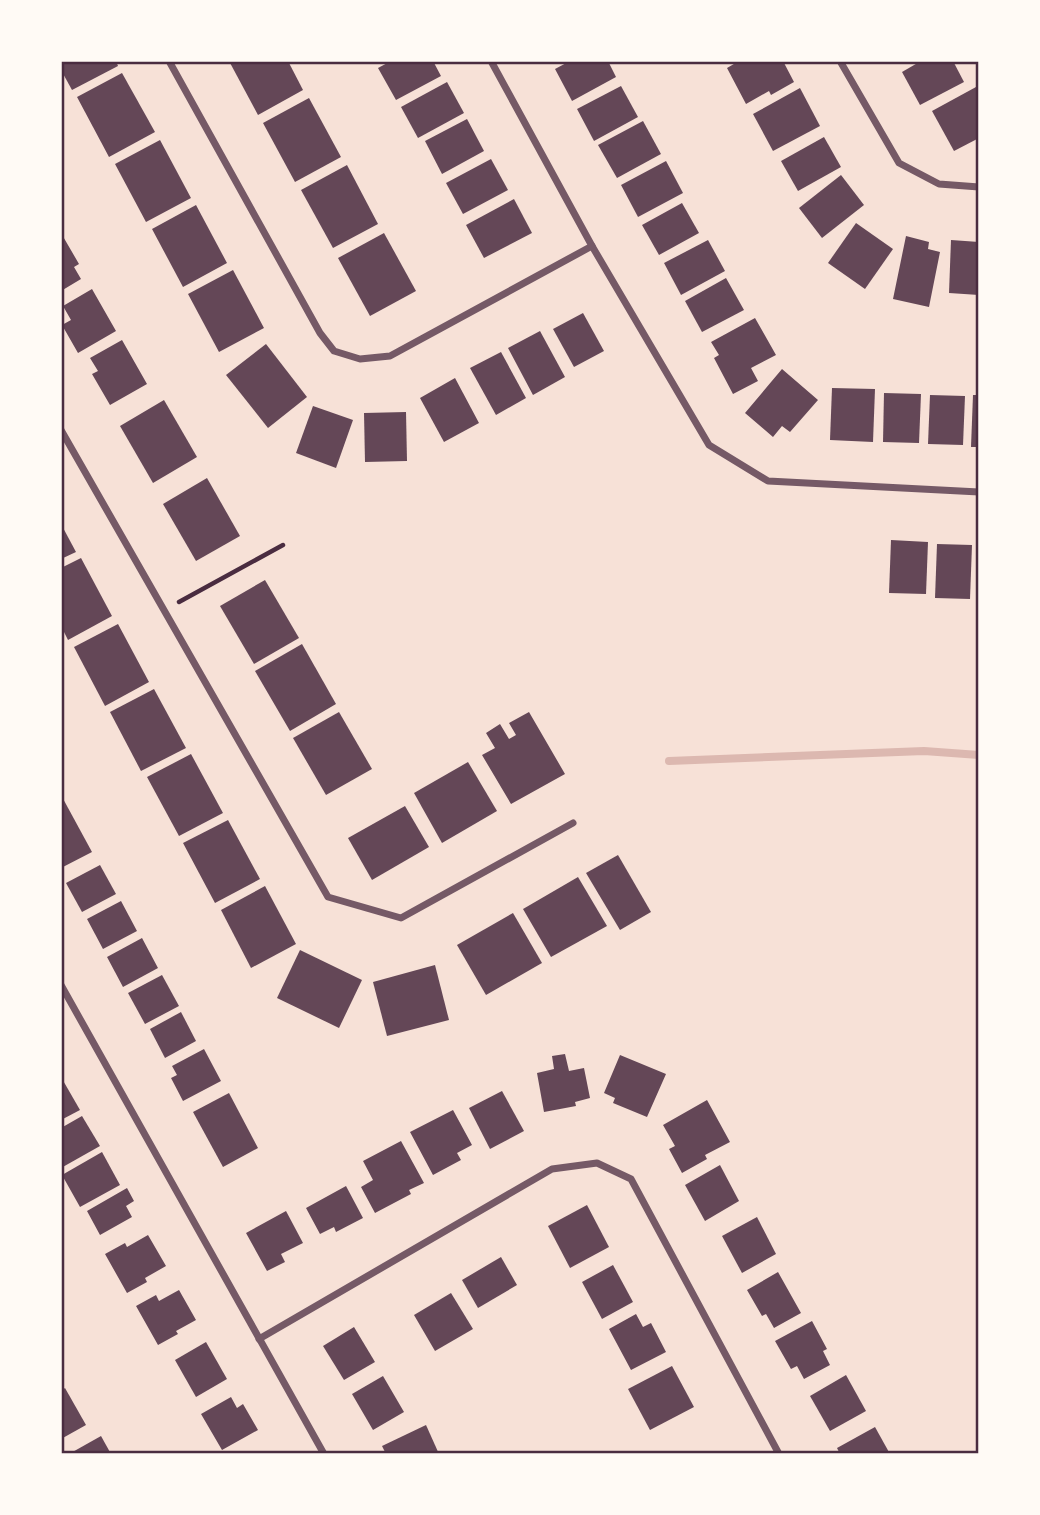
<svg xmlns="http://www.w3.org/2000/svg" width="1040" height="1515" font-family="Bitter,serif">
<style>
.lines{fill:none;stroke-linecap:round;stroke-linejoin:round}
.stream{stroke:#dcb8b0;stroke-width:8}
.building{fill:#644757}
.path{stroke:#4a2c40;stroke-width:4.5}
.minor{stroke:#755966;stroke-width:7}
.neatline{fill:none;stroke:#4a2c40;stroke-width:2.5}
</style>
<rect width="100%" height="100%" fill="#f7e1d7"/>
<g class="lines">
<!-- stream -->
<polyline class="stream" points="669,761 924,751 979,755"/>
</g>
<!-- building -->
<g class="building">
<polygon points="61,61 116,61 118,66 72,90 61,70"/>
<polygon points="229,61 288,61 303,90 258,115"/>
<polygon points="391,61 433,61 441,76 396,100 378,68"/>
<polygon points="570,61 608,61 616,77 572,101 555,69"/>
<polygon points="739,61 783,61 794,82 771,95 769,91 746,104 727,68"/>
<polygon points="921,61 953,61 964,82 920,105 902,72"/>
<polygon points="122,73 155,132 109,157 77,97"/>
<polygon points="447,82 464,113 418,138 401,107"/>
<polygon points="621,86 638,117 594,141 577,109"/>
<polygon points="976,87 979,92 979,138 954,151 932,111"/>
<polygon points="800,88 820,126 773,151 753,114"/>
<polygon points="309,98 341,157 295,182 263,123"/>
<polygon points="467,119 484,151 442,174 425,141"/>
<polygon points="643,121 661,154 617,178 598,145"/>
<polygon points="824,137 841,167 798,191 781,161"/>
<polygon points="160,140 191,198 146,222 115,164"/>
<polygon points="491,159 508,190 463,214 446,183"/>
<polygon points="666,161 683,193 638,217 621,185"/>
<polygon points="347,165 378,224 333,248 301,190"/>
<polygon points="841,175 864,205 822,238 799,208"/>
<polygon points="514,199 532,233 484,258 466,225"/>
<polygon points="682,203 699,233 659,255 642,225"/>
<polygon points="196,205 227,263 183,287 152,229"/>
<polygon points="856,223 893,249 865,289 828,263"/>
<polygon points="61,233 79,264 74,267 81,279 61,291"/>
<polygon points="384,233 416,291 370,316 338,258"/>
<polygon points="906,236 929,242 928,249 940,252 929,307 893,299"/>
<polygon points="708,240 725,271 681,295 664,263"/>
<polygon points="951,240 979,242 979,295 949,293"/>
<polygon points="233,270 264,328 219,352 188,294"/>
<polygon points="726,278 744,310 702,332 685,301"/>
<polygon points="92,289 116,331 78,353 62,325 71,320 63,306"/>
<polygon points="583,313 604,351 574,367 553,329"/>
<polygon points="755,318 776,355 751,368 758,381 733,394 714,358 719,355 711,342"/>
<polygon points="540,331 565,377 533,395 508,348"/>
<polygon points="122,340 147,384 110,405 92,374 98,371 90,358"/>
<polygon points="266,344 307,397 268,428 226,375"/>
<polygon points="501,352 526,398 496,415 470,368"/>
<polygon points="782,369 818,400 790,432 782,426 773,437 745,413"/>
<polygon points="455,378 479,423 444,442 420,398"/>
<polygon points="832,388 875,389 873,442 830,440"/>
<polygon points="884,393 921,394 919,443 883,442"/>
<polygon points="930,395 965,396 963,445 928,444"/>
<polygon points="973,395 979,395 979,447 971,447"/>
<polygon points="164,400 197,457 153,483 120,426"/>
<polygon points="313,406 353,420 336,468 296,453"/>
<polygon points="406,412 407,461 365,462 364,413"/>
<polygon points="207,478 240,536 196,561 163,504"/>
<polygon points="61,524 76,552 61,559"/>
<polygon points="891,540 928,542 926,594 889,593"/>
<polygon points="937,544 972,545 970,599 935,598"/>
<polygon points="81,558 112,616 68,640 61,626 61,568"/>
<polygon points="265,580 299,638 254,664 220,606"/>
<polygon points="118,624 149,682 105,706 74,647"/>
<polygon points="302,644 336,704 290,731 255,671"/>
<polygon points="154,689 186,748 141,771 110,712"/>
<polygon points="339,712 372,769 326,795 293,738"/>
<polygon points="529,712 565,774 511,804 482,755 495,748 486,733 500,724 509,739 516,735 509,723"/>
<polygon points="191,754 223,813 179,836 147,777"/>
<polygon points="468,762 497,811 442,843 414,793"/>
<polygon points="61,795 92,852 61,868"/>
<polygon points="405,806 429,847 372,880 348,838"/>
<polygon points="228,820 260,879 215,903 183,843"/>
<polygon points="618,855 651,912 620,930 586,873"/>
<polygon points="100,865 116,894 82,912 66,883"/>
<polygon points="578,877 607,926 551,957 523,909"/>
<polygon points="265,886 296,944 251,968 221,910"/>
<polygon points="121,901 137,931 103,949 87,919"/>
<polygon points="513,913 542,963 486,995 457,945"/>
<polygon points="142,938 158,968 123,987 107,957"/>
<polygon points="300,950 362,980 339,1028 277,998"/>
<polygon points="435,965 449,1020 387,1036 373,982"/>
<polygon points="162,975 179,1006 145,1024 128,993"/>
<polygon points="181,1012 196,1041 165,1058 150,1029"/>
<polygon points="204,1049 221,1081 183,1101 171,1078 177,1075 172,1066"/>
<polygon points="565,1054 569,1071 584,1068 590,1098 575,1102 576,1106 544,1112 537,1073 554,1069 552,1056"/>
<polygon points="620,1055 666,1074 647,1117 613,1103 615,1098 604,1093"/>
<polygon points="61,1077 80,1110 61,1120"/>
<polygon points="502,1091 524,1131 490,1149 469,1108"/>
<polygon points="229,1093 258,1148 223,1167 193,1112"/>
<polygon points="707,1100 730,1142 705,1155 707,1159 682,1173 669,1149 675,1146 663,1125"/>
<polygon points="453,1110 472,1145 457,1153 461,1160 433,1175 410,1132"/>
<polygon points="82,1116 100,1146 61,1168 61,1128"/>
<polygon points="401,1141 424,1183 409,1190 411,1194 375,1213 361,1187 373,1180 363,1161"/>
<polygon points="102,1152 120,1185 80,1207 62,1175"/>
<polygon points="720,1165 739,1201 705,1221 685,1185"/>
<polygon points="346,1186 363,1218 336,1232 334,1227 320,1234 306,1208"/>
<polygon points="127,1188 134,1201 126,1206 132,1217 100,1235 87,1211"/>
<polygon points="587,1205 609,1247 570,1268 548,1226"/>
<polygon points="286,1211 303,1243 281,1254 285,1262 267,1271 246,1233"/>
<polygon points="757,1217 776,1254 742,1273 722,1236"/>
<polygon points="148,1235 166,1266 145,1278 147,1282 127,1293 105,1254 125,1243 127,1247"/>
<polygon points="501,1257 517,1285 478,1308 462,1280"/>
<polygon points="613,1265 633,1302 602,1319 582,1282"/>
<polygon points="778,1272 801,1313 774,1328 766,1314 762,1316 747,1290"/>
<polygon points="179,1290 196,1320 176,1331 178,1334 158,1345 136,1306 156,1295 159,1301"/>
<polygon points="451,1293 473,1329 435,1351 414,1315"/>
<polygon points="636,1314 643,1327 651,1323 666,1352 631,1370 609,1329"/>
<polygon points="812,1321 827,1349 823,1351 830,1365 804,1379 797,1366 791,1369 775,1341"/>
<polygon points="354,1327 375,1362 344,1380 323,1346"/>
<polygon points="206,1342 227,1379 196,1397 175,1360"/>
<polygon points="672,1366 694,1407 650,1430 628,1389"/>
<polygon points="846,1375 866,1411 830,1431 810,1396"/>
<polygon points="383,1376 404,1412 373,1430 352,1394"/>
<polygon points="65,1388 86,1425 61,1439 61,1391"/>
<polygon points="231,1397 237,1408 243,1404 258,1430 222,1450 201,1414"/>
<polygon points="426,1425 439,1454 386,1454 382,1446"/>
<polygon points="875,1427 890,1454 840,1454 837,1448"/>
<polygon points="101,1436 111,1454 69,1454"/>
</g>
<g class="lines">
<!-- path -->
<polyline class="path" points="179,602 283,545"/>
<!-- minor -->
<g class="minor">
<polyline points="169,61 320,333 334,351 360,359 390,356 592,246"/>
<polyline points="491,61 592,246 709,445 768,481 979,492"/>
<polyline points="840,61 899,163 939,184 979,187"/>
<polyline points="61,430 328,897 401,918 573,823"/>
<polyline points="61,985 324,1454"/>
<polyline points="259,1339 552,1169 597,1163 631,1179 779,1454"/>
</g>
</g>
<!-- border -->
<rect width="1040" height="1515" fill="none" stroke="#fffaf5" stroke-width="126"/>
<rect x="63" y="63" width="914" height="1389" class="neatline"/>
</svg>
